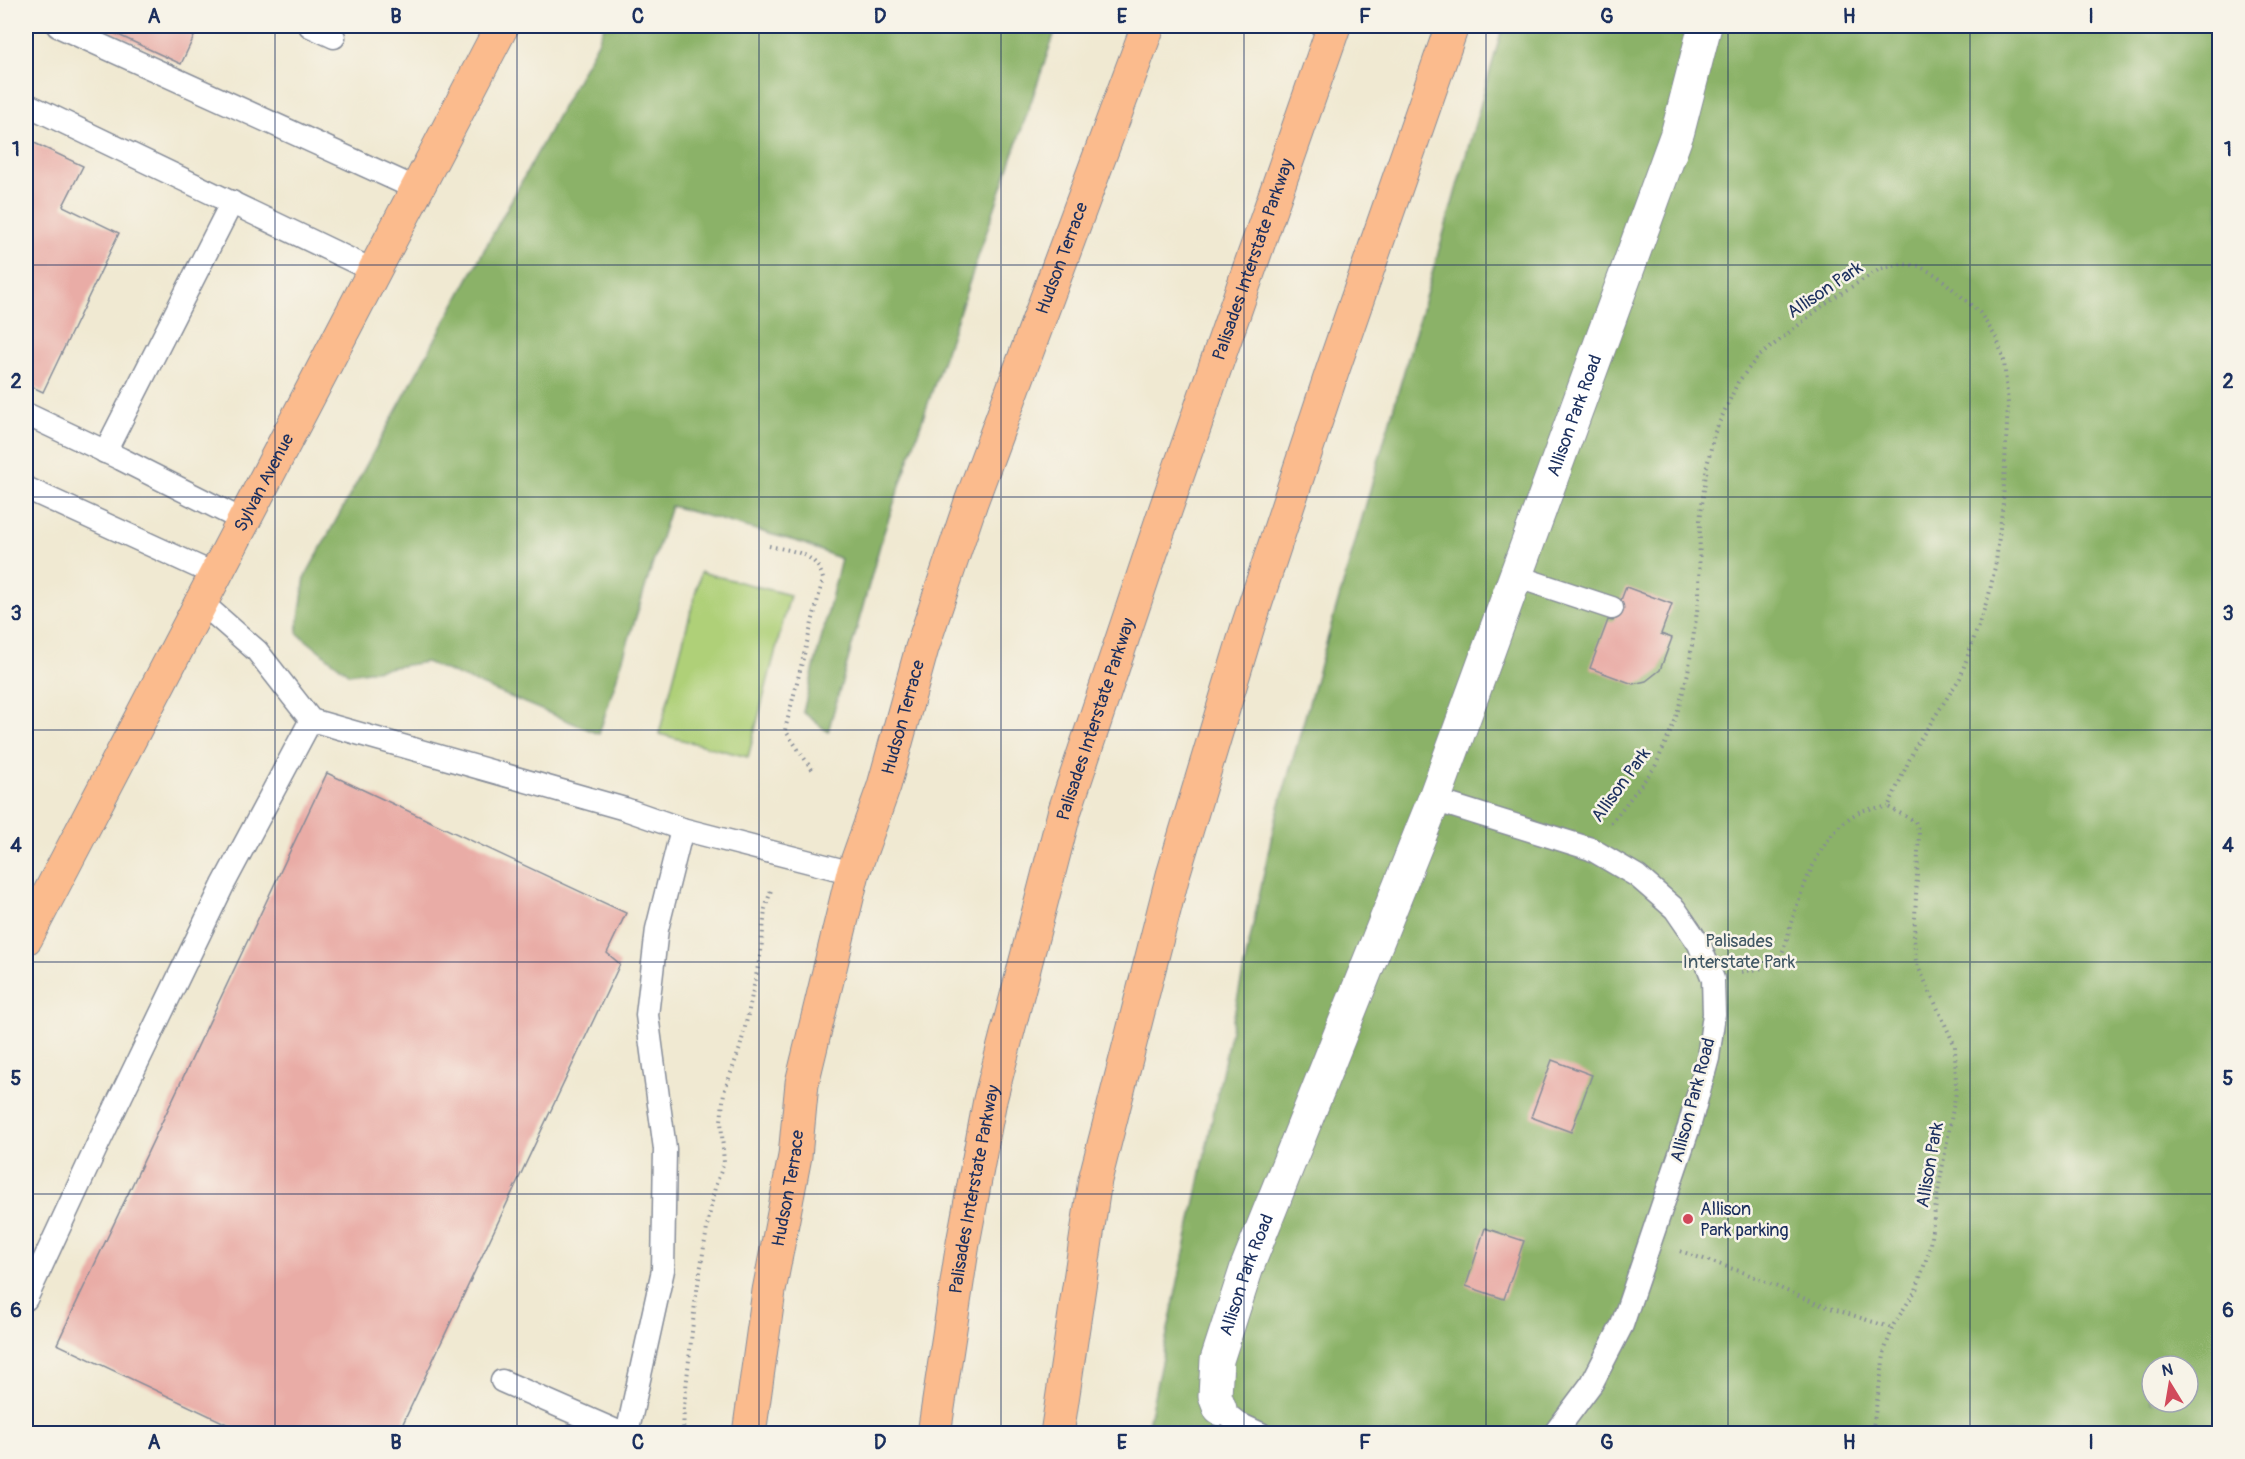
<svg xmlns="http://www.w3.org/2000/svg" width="2245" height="1459" font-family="Pangolin,sans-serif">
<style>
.green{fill:#afd078;stroke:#65806b;stroke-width:1.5}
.forest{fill:#8bb268;stroke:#537063;stroke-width:1.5;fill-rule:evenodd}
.building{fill:#e9aca6}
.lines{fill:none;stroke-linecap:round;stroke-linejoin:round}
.lane-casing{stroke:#868c98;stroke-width:25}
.street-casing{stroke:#868c98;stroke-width:35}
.primary-casing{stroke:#868c98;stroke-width:35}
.highway-casing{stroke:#868c98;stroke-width:35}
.path{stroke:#868c98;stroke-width:4;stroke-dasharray:1.5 4.5;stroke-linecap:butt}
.lane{stroke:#fff;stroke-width:22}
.street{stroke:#fff;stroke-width:33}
.primary{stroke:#fbbb8d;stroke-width:33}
.highway{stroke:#fbbb8d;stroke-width:33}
.grid{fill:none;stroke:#1b2f5e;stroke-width:1.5;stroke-opacity:0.55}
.poi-dot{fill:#d1495b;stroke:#f7f3e8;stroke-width:2}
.labels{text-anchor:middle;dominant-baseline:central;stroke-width:5;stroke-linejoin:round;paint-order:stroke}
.street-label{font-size:18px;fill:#1b2f5e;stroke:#f7f3e8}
.park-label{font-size:18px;fill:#405764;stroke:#f7f3e8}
.poi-label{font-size:18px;fill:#1b2f5e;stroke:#f7f3e8;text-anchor:start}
.neatline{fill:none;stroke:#1b2f5e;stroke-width:2}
.grid-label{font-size:20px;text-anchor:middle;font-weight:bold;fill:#1b2f5e}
</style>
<rect width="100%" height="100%" fill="#f7f3e8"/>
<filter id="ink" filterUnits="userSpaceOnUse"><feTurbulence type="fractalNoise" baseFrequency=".0167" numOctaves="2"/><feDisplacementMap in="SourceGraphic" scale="12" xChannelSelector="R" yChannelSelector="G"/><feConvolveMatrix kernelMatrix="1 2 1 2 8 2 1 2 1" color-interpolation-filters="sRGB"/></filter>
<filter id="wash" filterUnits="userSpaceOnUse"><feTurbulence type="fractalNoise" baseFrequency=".008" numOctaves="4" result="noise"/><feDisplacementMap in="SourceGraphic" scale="24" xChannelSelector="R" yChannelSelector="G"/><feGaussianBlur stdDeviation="1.35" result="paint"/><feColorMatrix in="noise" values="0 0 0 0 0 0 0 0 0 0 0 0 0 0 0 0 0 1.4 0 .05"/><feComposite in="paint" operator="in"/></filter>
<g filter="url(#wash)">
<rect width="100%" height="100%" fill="#f0e9d2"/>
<!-- green -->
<polygon class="green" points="701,572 790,595 748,757 659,734"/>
<!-- forest -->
<g class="forest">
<polygon points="604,26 1057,26 882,538 828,732 803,712 841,559 802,543 671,506 599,734 426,662 349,674 297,633 305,577 598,42"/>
<path d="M 1503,26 L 2219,26 L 2219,1433 L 1146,1434 L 1274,825 ZM 2152,1366 L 2188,1366 L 2188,1402 L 2152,1402 Z"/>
</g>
<g id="blocks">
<!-- building -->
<g class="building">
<polygon points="99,26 199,26 181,64"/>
<polygon points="26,139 83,166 63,206 119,233 43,392 26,384"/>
<polygon points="1626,587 1672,604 1661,634 1672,638 1660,670 1646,681 1633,684 1590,668 1608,620 1613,621"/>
<polygon points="327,773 626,913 607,953 620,964 398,1434 248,1434 57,1344"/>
<polygon points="1552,1060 1592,1075 1571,1132 1531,1117"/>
<polygon points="1485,1228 1524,1241 1504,1299 1466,1286"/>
</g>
</g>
</g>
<g filter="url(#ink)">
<use href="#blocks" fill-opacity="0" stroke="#868c98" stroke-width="1.5"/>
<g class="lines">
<defs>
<g id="lane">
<polyline points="58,26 417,189"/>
<polyline points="310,26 334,37"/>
<polyline points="26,104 374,271"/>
<polyline points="26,414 121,459 244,521"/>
<polyline points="105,452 232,202"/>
<polyline points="26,488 216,575"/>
<polyline points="1515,576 1612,608"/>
<polyline points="201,602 257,651 311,720 625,809 682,829 657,929 647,1015 665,1149 663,1270 627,1434"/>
<polyline points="1434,800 1591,849 1637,876 1675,909 1699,944 1713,979 1714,1014 1708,1058 1689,1127 1622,1325 1592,1383 1554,1434"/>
<polyline points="682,829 853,873"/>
<polyline points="26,1299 97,1146 223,885 311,720"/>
<polyline points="502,1381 623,1434"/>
<polyline points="1220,1409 1239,1424 1261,1434"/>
</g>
<g id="street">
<path id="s1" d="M 1220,1409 L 1215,1396 L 1217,1360 L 1247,1267 L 1434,800 L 1678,131 L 1705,26"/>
</g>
<g id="primary">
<path id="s2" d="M 26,938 L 502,26"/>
<path id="s3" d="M 749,1434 L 769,1291 L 795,1156 L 802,1083 L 853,873 L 884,786 L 922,648 L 971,502 L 1148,26"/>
</g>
<g id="highway">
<path id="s4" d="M 934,1434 L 963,1243 L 990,1100 L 1065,810 L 1166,508 L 1334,26"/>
<polyline points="1057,1434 1095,1180 1173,875 1248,626 1332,372 1452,26"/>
</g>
</defs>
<!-- lane casing -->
<use href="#lane" class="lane-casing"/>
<!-- street casing -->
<use href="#street" class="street-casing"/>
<!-- primary casing -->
<use href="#primary" class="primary-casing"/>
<!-- highway casing -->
<use href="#highway" class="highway-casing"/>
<!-- path -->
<g class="path">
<path d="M 769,546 C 792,551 817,552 823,579 L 785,730 L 813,771"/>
<polyline points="1611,823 1655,767 1675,721 1688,673 1699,598 1700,520 1707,466 1714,434 1738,382 1757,358 1830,300 1880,269 1902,264 1919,266 1938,276 1980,313 1997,339 2004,361 2008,404 2003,503 1996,562 1989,595 1960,678 1915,747 1888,807 1915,821 1919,832 1914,938 1916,962 1955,1046 1956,1092 1937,1197 1929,1251 1916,1290 1894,1324 1885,1349 1872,1434"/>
<path d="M 1742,972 C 1753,969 1770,969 1777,960 C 1787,950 1788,930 1793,917 C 1805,881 1822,833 1857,813 C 1867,808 1878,808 1888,807"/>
<polyline points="1680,1251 1745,1273 1815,1303 1892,1328"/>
<polyline points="683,1434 684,1407 695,1303 708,1222 715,1187 724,1163 721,1121 724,1092 740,1048 747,1019 761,952 765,909 771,890"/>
</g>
<!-- lane -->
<use href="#lane" class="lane"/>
<!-- street -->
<use href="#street" class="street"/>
<!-- primary -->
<use href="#primary" class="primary"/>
<!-- highway -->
<use href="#highway" class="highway"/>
</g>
</g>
<!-- grid -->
<path class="grid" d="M 275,26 L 275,1434M 517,26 L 517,1434M 759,26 L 759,1434M 1001,26 L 1001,1434M 1244,26 L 1244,1434M 1486,26 L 1486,1434M 1728,26 L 1728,1434M 1970,26 L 1970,1434M 26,265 L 2220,265M 26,497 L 2220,497M 26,730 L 2220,730M 26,962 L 2220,962M 26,1194 L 2220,1194"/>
<!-- markers -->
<circle class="poi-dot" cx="1688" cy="1219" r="6"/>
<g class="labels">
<!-- street labels -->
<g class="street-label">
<text stroke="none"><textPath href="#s3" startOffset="1221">Hudson Terrace</textPath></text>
<text stroke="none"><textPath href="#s4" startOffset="1220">Palisades Interstate Parkway</textPath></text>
<text transform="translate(1825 290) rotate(-34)">Allison Park</text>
<text stroke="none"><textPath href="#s1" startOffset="1060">Allison Park Road</textPath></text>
<text stroke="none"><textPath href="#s2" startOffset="514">Sylvan Avenue</textPath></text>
<text stroke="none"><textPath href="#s3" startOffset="735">Hudson Terrace</textPath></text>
<text stroke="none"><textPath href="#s4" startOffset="734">Palisades Interstate Parkway</textPath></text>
<text transform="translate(1621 785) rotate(-54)">Allison Park</text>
<text transform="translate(1693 1100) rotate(-75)">Allison Park Road</text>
<text transform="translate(1930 1165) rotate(-80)">Allison Park</text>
<text stroke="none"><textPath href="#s3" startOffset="249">Hudson Terrace</textPath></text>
<text stroke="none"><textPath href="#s4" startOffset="248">Palisades Interstate Parkway</textPath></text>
<text stroke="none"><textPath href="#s1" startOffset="140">Allison Park Road</textPath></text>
</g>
<!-- park labels -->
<g class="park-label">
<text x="1739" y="941">Palisades<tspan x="1739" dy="21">Interstate Park</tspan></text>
</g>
<!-- poi labels -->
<g class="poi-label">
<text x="1700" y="1209">Allison<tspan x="1700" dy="21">Park parking</tspan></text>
</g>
</g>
<!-- margin -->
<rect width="2245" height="1459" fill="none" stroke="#f7f3e8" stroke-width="66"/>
<!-- north arrow -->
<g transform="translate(2170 1384) rotate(349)"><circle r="28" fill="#f7f3e8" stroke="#9fa5b1" stroke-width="1.5"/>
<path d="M0-4.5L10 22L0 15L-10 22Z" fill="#d1495b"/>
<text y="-9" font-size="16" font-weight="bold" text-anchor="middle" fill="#1b2f5e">N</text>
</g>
<rect x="33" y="33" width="2179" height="1393" class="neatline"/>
<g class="grid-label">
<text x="154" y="23">A</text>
<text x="396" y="23">B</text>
<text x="638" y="23">C</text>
<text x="880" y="23">D</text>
<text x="1122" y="23">E</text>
<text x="1365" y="23">F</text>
<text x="1607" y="23">G</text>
<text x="1849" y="23">H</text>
<text x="2091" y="23">I</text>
<text x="16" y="156">1</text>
<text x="2228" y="156">1</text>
<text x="16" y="388">2</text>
<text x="2228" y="388">2</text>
<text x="16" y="620">3</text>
<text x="2228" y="620">3</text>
<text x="16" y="852">4</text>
<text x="2228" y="852">4</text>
<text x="16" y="1085">5</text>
<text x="2228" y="1085">5</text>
<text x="16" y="1317">6</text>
<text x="2228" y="1317">6</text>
<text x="154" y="1449">A</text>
<text x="396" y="1449">B</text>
<text x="638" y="1449">C</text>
<text x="880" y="1449">D</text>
<text x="1122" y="1449">E</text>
<text x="1365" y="1449">F</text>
<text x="1607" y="1449">G</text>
<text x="1849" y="1449">H</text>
<text x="2091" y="1449">I</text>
</g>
</svg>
